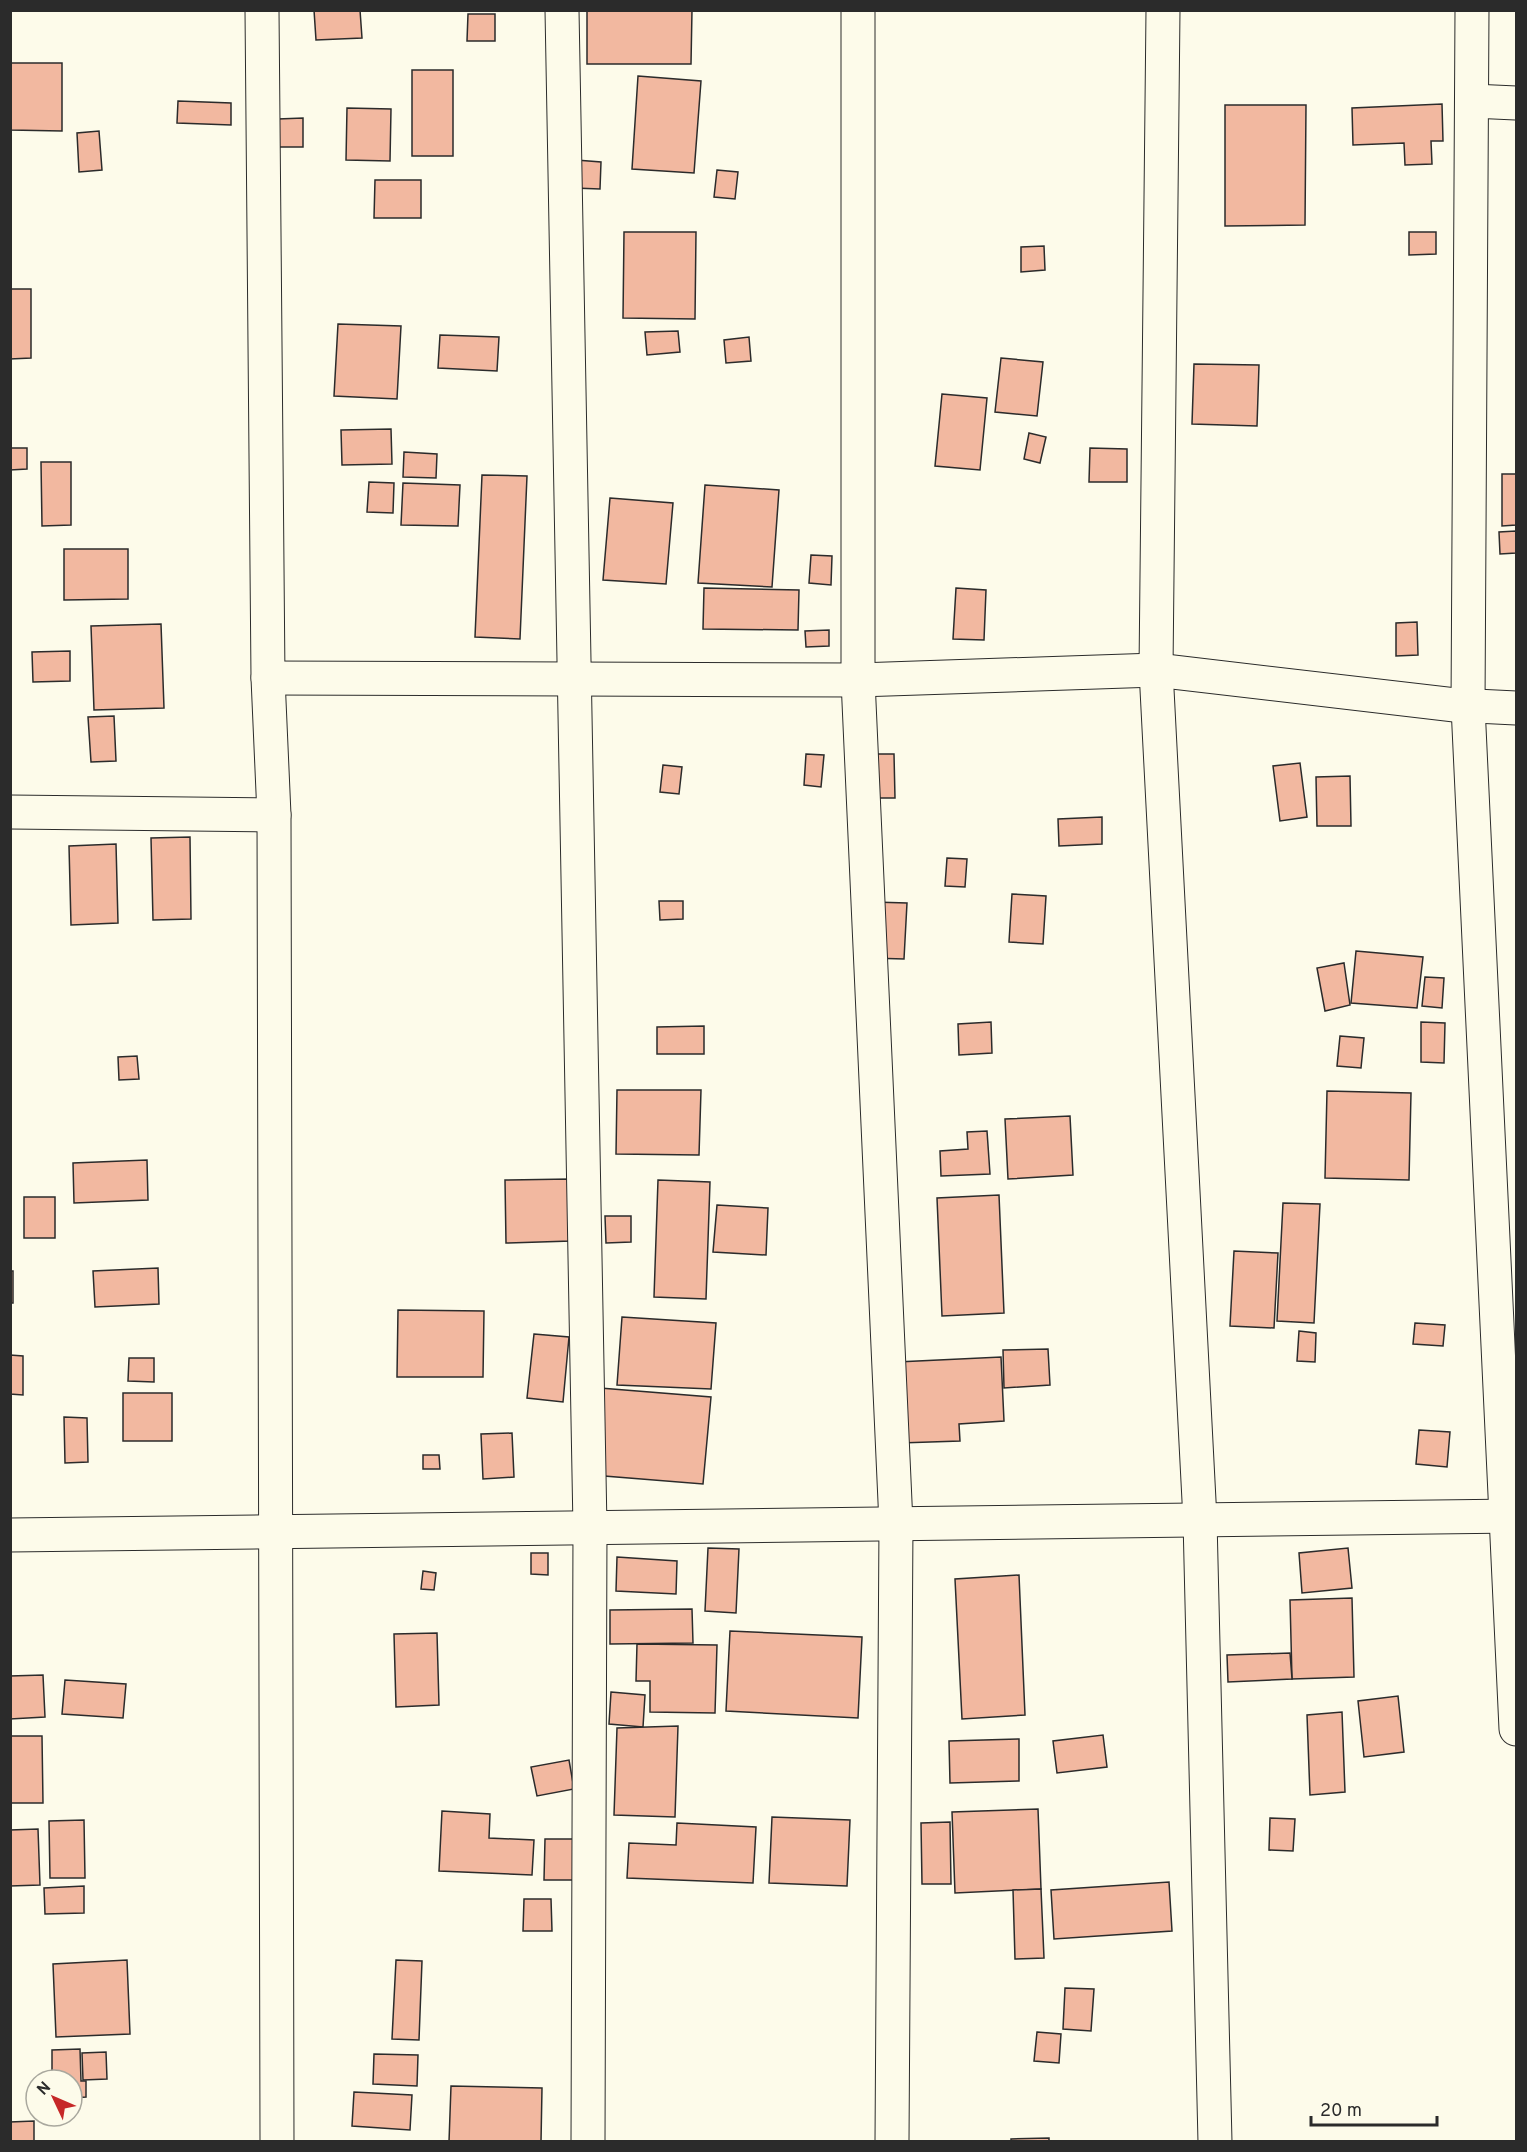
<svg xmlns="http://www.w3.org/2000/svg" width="1527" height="2152" font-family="Overpass,sans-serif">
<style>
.building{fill:#f2b8a0;stroke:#2b2b2b;stroke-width:1.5}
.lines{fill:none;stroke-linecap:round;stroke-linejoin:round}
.minor-casing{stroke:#2b2b2b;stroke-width:35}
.minor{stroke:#fdfbea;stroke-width:33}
</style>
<rect width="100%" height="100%" fill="#fdfbea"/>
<!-- building -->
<g class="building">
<polygon points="314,10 360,10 362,38 316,40"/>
<polygon points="587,10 692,10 691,64 587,64"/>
<polygon points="468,14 495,14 495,41 467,41"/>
<polygon points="10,63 62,63 62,131 10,130"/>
<rect x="412" y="70" width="41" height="86"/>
<polygon points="638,76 701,81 694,173 632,169"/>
<polygon points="178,101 231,103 231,125 177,123"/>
<polygon points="1442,104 1443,141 1431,141 1432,164 1405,165 1404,143 1353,145 1352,108"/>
<polygon points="1225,105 1306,105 1305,225 1225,226"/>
<polygon points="347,108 391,109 390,161 346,160"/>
<polygon points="303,118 303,147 278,147 278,119"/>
<polygon points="99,131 102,170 79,172 77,133"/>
<polygon points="576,160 601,162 600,189 574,188"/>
<polygon points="717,170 738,172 735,199 714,197"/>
<polygon points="375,180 421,180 421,218 374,218"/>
<polygon points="624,232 696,232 695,319 623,318"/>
<polygon points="1409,232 1436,232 1436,254 1409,255"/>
<polygon points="1044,246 1045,270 1021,272 1021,247"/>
<polygon points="10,289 31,289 31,358 10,359"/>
<polygon points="338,324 401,326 397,399 334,396"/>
<polygon points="678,331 680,352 647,355 645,332"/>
<polygon points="440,335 499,337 497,371 438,368"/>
<polygon points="749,337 751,361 726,363 724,340"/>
<polygon points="1001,358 1043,362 1037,416 995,412"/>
<polygon points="1194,364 1259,365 1257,426 1192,424"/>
<polygon points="942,394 987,398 980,470 935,466"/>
<polygon points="391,429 392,464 342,465 341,430"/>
<polygon points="1029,433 1046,437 1040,463 1024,459"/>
<polygon points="10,448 27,448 27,469 10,470"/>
<polygon points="1090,448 1127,449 1127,482 1089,482"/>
<polygon points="404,452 437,454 436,478 403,477"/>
<polygon points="41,462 71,462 71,525 42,526"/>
<polygon points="1502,474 1516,474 1516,525 1502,526"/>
<polygon points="482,475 527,476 520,639 475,637"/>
<polygon points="369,482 394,483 393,513 367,512"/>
<polygon points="403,483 460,485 458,526 401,525"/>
<polygon points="705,485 779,490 772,587 698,583"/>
<polygon points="610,498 673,503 666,584 603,580"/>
<polygon points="1516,531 1516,553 1500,554 1499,532"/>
<polygon points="64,549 128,549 128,599 64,600"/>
<polygon points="811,555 832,556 831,585 809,583"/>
<polygon points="704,588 799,590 798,630 703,629"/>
<polygon points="956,588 986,590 984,640 953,639"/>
<polygon points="1417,622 1418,655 1396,656 1396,623"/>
<polygon points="161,624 164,708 94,710 91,626"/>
<polygon points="829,630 829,646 806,647 805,631"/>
<polygon points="70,651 70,681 33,682 32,652"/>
<polygon points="114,716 116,761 91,762 88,717"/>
<polygon points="806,754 824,755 821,787 804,785"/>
<polygon points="864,754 894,754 895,798 864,798"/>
<polygon points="1300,763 1307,817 1280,821 1273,766"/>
<polygon points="663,765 682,767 679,794 660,792"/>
<polygon points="1350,776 1351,826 1317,826 1316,777"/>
<polygon points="1102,817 1102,844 1059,846 1058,819"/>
<polygon points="190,837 191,919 153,920 151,838"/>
<polygon points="116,844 118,923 71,925 69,846"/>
<polygon points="947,858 967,859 965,887 945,886"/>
<polygon points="1012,894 1046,896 1043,944 1009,942"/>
<polygon points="659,901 683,901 683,919 660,920"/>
<polygon points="873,902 907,903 904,959 870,958"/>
<polygon points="1356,951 1423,957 1417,1008 1351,1003"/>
<polygon points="1344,963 1350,1005 1325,1011 1317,968"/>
<polygon points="1425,977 1444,978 1442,1008 1422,1006"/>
<polygon points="991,1022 992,1053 959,1055 958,1024"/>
<polygon points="1421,1022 1445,1023 1444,1063 1421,1062"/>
<polygon points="704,1026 704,1054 657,1054 657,1027"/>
<polygon points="1340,1036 1364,1038 1361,1068 1337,1066"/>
<polygon points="137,1056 139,1079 119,1080 118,1057"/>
<polygon points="617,1090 701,1090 699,1155 616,1154"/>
<polygon points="1327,1091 1411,1093 1409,1180 1325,1178"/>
<polygon points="1070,1116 1073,1175 1008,1179 1005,1119"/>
<polygon points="987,1131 990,1174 941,1176 940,1151 968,1149 967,1132"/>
<polygon points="147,1160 148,1200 74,1203 73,1163"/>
<polygon points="570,1179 571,1241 506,1243 505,1180"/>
<polygon points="658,1180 710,1182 706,1299 654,1297"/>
<polygon points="999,1195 1004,1313 942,1316 937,1198"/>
<rect x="24" y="1197" width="31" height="41"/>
<polygon points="1283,1203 1320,1204 1314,1323 1277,1321"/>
<polygon points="717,1205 768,1208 766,1255 713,1252"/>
<polygon points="605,1216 631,1216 631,1242 606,1243"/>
<polygon points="1234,1251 1278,1253 1274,1328 1230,1326"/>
<polygon points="158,1268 159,1304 95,1307 93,1271"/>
<rect x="10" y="1271" width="3" height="32"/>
<polygon points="398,1310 484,1311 483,1377 397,1377"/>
<polygon points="622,1317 716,1323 711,1389 617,1385"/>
<polygon points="1415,1323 1445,1325 1443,1346 1413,1344"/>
<polygon points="1299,1331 1316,1333 1315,1362 1297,1361"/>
<polygon points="534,1334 569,1337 563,1402 527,1398"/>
<polygon points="1048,1349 1050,1385 1004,1388 1003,1350"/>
<polygon points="10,1355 23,1356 23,1395 10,1394"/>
<polygon points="1001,1357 1004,1421 959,1424 960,1441 900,1443 897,1362"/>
<polygon points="129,1358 154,1358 154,1382 128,1381"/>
<polygon points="600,1388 711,1397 703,1484 592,1475"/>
<rect x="123" y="1393" width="49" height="48"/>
<polygon points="64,1417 87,1418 88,1462 65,1463"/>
<polygon points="1419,1430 1450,1432 1447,1467 1416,1464"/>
<polygon points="512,1433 514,1477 483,1479 481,1434"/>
<polygon points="423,1455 439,1455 440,1469 423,1469"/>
<polygon points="708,1548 739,1549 736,1613 705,1611"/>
<polygon points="1348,1548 1352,1588 1302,1593 1299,1553"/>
<polygon points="531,1553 548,1553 548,1575 531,1574"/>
<polygon points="617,1557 677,1561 676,1594 616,1591"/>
<polygon points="423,1571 436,1573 434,1590 421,1589"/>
<polygon points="1019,1575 1025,1715 962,1719 955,1579"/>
<polygon points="1352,1598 1354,1677 1292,1679 1290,1600"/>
<polygon points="692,1609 693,1643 610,1644 610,1610"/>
<polygon points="730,1631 862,1637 858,1718 726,1711"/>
<polygon points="437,1633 439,1705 396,1707 394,1634"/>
<polygon points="637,1644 717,1645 715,1713 650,1712 650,1681 636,1681"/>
<polygon points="1290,1653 1292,1679 1228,1682 1227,1655"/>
<polygon points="43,1675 45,1717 10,1719 10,1676"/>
<polygon points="65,1680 126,1684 123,1718 62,1714"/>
<polygon points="611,1692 645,1695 643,1727 609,1724"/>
<polygon points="1398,1696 1404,1752 1364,1757 1358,1701"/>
<polygon points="1342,1712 1345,1792 1310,1795 1307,1715"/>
<polygon points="678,1726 675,1817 614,1815 617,1728"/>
<polygon points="1103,1735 1107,1767 1057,1773 1053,1741"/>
<polygon points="10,1736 42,1736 43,1803 10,1803"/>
<polygon points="1019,1739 1019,1781 950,1783 949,1741"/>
<polygon points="569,1760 574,1789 537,1796 531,1767"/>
<polygon points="1038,1809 1041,1889 955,1893 952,1812"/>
<polygon points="442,1811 490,1814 489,1838 534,1840 532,1875 439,1871"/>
<polygon points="772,1817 850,1820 847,1886 769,1883"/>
<polygon points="1270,1818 1295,1819 1293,1851 1269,1850"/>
<polygon points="84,1820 85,1878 50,1878 49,1821"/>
<polygon points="950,1822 951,1884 922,1884 921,1823"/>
<polygon points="677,1823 756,1827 753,1883 627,1878 629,1843 676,1845"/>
<polygon points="38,1829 40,1885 10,1886 10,1830"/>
<polygon points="545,1839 575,1839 574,1880 544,1880"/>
<polygon points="1169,1882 1172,1931 1054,1939 1051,1890"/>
<polygon points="84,1886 84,1913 45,1914 44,1888"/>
<polygon points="1041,1889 1044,1958 1015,1959 1013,1890"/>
<polygon points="524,1899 551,1899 552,1931 523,1931"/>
<polygon points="127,1960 130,2034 56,2037 53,1964"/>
<polygon points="396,1960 422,1961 419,2040 392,2039"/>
<polygon points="1065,1988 1094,1989 1091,2031 1063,2029"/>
<polygon points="1037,2032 1061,2034 1059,2063 1034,2061"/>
<polygon points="80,2049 81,2081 86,2081 86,2097 72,2098 72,2080 52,2080 52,2050"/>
<polygon points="106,2052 107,2079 83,2080 82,2053"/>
<polygon points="374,2054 418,2055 417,2086 373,2084"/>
<polygon points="451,2086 542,2088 541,2142 449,2142"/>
<polygon points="354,2092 412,2095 410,2130 352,2126"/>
<polygon points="34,2121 34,2142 10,2142 10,2122"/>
<polygon points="1049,2138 1049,2142 1011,2142 1011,2139"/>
</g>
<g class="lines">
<defs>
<g id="minor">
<polyline points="262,10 268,678 274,815 277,2142"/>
<polyline points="562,10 590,1528 588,2142"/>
<polyline points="858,10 858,680 896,1524 892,2142"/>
<polyline points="1163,10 1156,670 1200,1520 1215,2142"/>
<polyline points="1472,10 1468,706 1516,1729"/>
<polyline points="1472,101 1516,103"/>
<polyline points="268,678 858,680 1156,670 1455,705 1516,708"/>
<polyline points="10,812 274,815"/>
<polyline points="10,1535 1516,1516"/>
</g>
</defs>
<!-- minor casing -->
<use href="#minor" class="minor-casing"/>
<!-- minor -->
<use href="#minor" class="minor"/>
</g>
<!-- border -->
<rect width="1527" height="2152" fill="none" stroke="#2b2b2b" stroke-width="24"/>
<!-- north arrow -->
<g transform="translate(54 2098) rotate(314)"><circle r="28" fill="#fdfbea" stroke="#a9a89e" stroke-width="1.5"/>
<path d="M0-4.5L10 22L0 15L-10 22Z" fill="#c62828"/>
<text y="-9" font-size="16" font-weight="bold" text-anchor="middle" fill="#2b2b2b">N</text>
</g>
<!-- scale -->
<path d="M1311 2116v9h126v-9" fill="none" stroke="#2b2b2b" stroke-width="3"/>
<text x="1320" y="2116" font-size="18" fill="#2b2b2b" stroke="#fdfbea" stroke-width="4.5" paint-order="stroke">20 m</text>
</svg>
